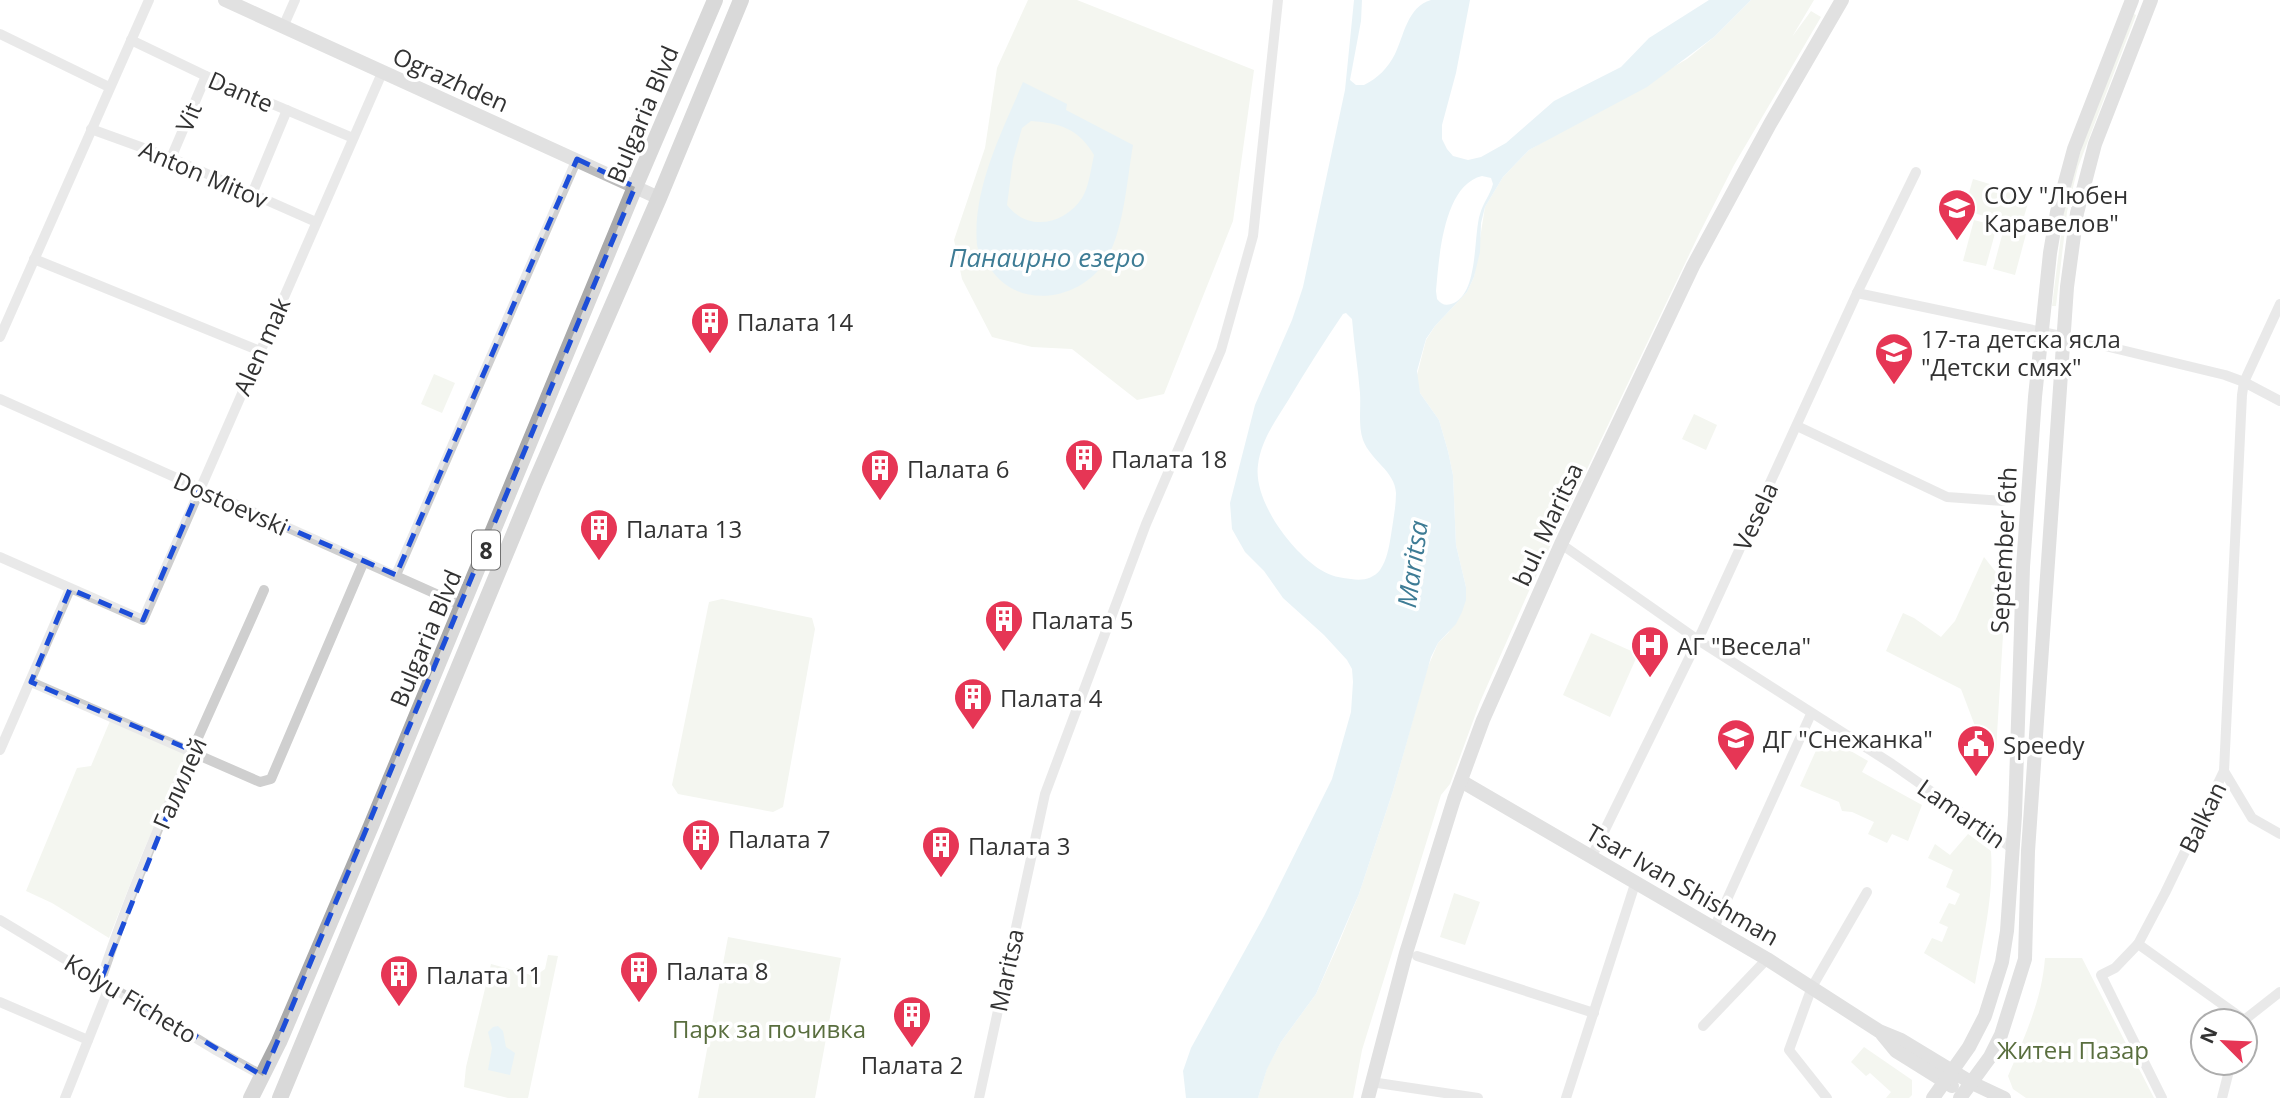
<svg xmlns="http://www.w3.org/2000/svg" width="2280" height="1098" font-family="'Open Sans',sans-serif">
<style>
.green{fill:#e6ebdd}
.water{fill:#cde4ed;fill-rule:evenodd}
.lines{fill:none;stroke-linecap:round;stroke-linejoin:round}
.street{stroke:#cfcfcf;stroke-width:10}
.secondary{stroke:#bcbcbc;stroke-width:14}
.primary{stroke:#aaa;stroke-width:16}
.marked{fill:none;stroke:#1d4ed8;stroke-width:5;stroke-dasharray:14 9;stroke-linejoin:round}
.labels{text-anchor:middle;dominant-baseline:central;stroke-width:7;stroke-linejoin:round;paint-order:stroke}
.shield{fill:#fff;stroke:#707070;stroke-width:2}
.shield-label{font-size:23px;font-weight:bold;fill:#323232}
.street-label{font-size:24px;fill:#323232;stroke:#fff}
.poi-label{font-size:24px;fill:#323232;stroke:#fff;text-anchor:start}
.park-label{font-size:24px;fill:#596e3e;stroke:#fff}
.water-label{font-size:26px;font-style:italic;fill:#3e7c95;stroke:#fff}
</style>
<rect width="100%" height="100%" fill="#fff"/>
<!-- green -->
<g class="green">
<polygon points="1028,0 1077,0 1254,70 1233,221 1164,394 1137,400 1072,349 1032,347 992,337 962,279 954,240 985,148 997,68"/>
<polygon points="1751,0 1814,0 1792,37 1811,11 1821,17 1734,165 1699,234 1528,593 1480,702 1450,784 1441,795 1362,1050 1353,1098 1258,1098 1267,1068 1281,1042 1316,994 1339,943 1359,894 1393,791 1427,669 1438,643 1449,632 1466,587 1456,545 1453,475 1448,451 1439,420 1420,393 1416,379 1426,340 1435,326 1467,292 1474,277 1485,207 1503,177 1529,150 1687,59 1714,37"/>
<polygon points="2134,14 2136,15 2078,167 2067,212 2056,306 2052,306 2064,211 2085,135"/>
<polygon points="1973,179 2030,196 2021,227 1964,210"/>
<polygon points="1974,220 1997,226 1986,266 1963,261"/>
<polygon points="2004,228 2026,234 2015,275 1993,269"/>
<polygon points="434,374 455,383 442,413 421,404"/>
<polygon points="1694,414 1717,425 1706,450 1682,439"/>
<polygon points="1984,557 2006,585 1996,751 1974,746 1978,734 1961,689 1886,651 1903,613 1914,618 1941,637 1955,621"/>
<polygon points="722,599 812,618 815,629 783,807 773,812 678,794 672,785 709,602"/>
<polygon points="1591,633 1638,654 1610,717 1563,695"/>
<polygon points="110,721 186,754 142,854 109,938 52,903 26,891 77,768 91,766"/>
<polygon points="1823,735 1868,761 1862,772 1922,805 1908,841 1892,834 1887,843 1868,834 1874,822 1852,812 1842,811 1839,802 1800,786"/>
<path d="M 1968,834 L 1991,851 C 1994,896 1983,940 1975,984 L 1924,953 L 1932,938 L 1942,942 L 1948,927 L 1939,923 L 1949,903 L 1955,905 L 1960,894 L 1946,887 L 1953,870 L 1928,858 L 1935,844 L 1950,855 Z"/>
<polygon points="1454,893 1480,902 1465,945 1440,937"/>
<polygon points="728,937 841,958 815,1098 698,1098"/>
<polygon points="548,955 558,956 528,1098 508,1098 464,1087 466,1067 491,964 535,976 545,969"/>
<path d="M 2045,958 L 2082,958 L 2154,1098 L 2026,1098 L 2013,1089 L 2008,1076 C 2024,1038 2042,1000 2045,958 Z"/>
<polygon points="1864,1047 1912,1080 1912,1095 1909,1098 1886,1098 1891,1092 1870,1073 1866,1076 1851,1062"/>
</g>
<!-- water -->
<g class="water">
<path d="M 1354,0 L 1362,0 L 1361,21 L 1350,80 L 1356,85 L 1364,85 C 1378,78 1388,68 1395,54 C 1404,36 1407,7 1431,0 C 1441,0 1458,0 1470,0 L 1456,73 L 1442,125 L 1442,139 L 1447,149 L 1453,156 L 1468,160 L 1481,157 L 1506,143 L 1554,101 L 1621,67 L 1649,38 L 1709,0 L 1751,0 L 1714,37 L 1647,87 L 1529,150 L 1503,177 L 1485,207 L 1481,223 L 1480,252 L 1474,277 L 1467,292 L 1435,326 L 1426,339 L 1417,371 L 1420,393 L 1439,420 L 1448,451 L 1453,475 L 1456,545 L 1466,587 L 1466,600 L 1462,612 L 1456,624 L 1438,643 L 1431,657 L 1393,791 L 1359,894 L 1316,994 L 1281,1042 L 1267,1069 L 1258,1098 L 1186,1098 L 1183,1071 L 1191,1048 L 1264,916 L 1332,779 L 1351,712 L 1353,682 L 1352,669 L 1347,660 L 1324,635 L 1283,598 L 1264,571 L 1245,552 L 1232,529 L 1230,503 L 1255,405 L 1292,320 L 1303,287 L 1345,90 ZM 1482,176 L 1491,178 L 1493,184 C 1490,195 1483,203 1480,214 C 1473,236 1479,296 1451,304 C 1445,306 1441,304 1437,299 L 1436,291 C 1439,259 1443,185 1482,176 ZM 1346,313 L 1352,319 C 1354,344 1358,369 1360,393 C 1361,409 1358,425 1363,440 C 1371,461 1395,471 1396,493 C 1396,507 1393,521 1391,535 C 1389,547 1387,560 1380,570 C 1373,579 1362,581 1351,579 C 1341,578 1330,576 1321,570 C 1292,552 1253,501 1258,465 C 1261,440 1276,420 1289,399 C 1306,370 1324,342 1343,314 Z"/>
<path d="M 1023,82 L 1067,104 L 1066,110 L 1133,145 C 1127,180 1124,230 1106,260 C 1081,301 1018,311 990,268 C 986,261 978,253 977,245 C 972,189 1002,132 1023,82 ZM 1031,121 C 1060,123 1079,129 1094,155 C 1091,168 1089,187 1082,198 C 1064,225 1028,232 1007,205 L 1013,160 L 1022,128 Z"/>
<polygon points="498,1026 503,1031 506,1047 515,1053 510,1075 488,1070 492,1048 488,1032 493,1027"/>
</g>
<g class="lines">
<!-- street -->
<g class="street">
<polyline points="283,27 295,0"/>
<polyline points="0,34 109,87"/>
<polyline points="131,40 206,76 353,138"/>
<polyline points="91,129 171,158 316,222"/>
<polyline points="171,158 206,76"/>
<polyline points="252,194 287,110"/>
<polyline points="34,259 260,351"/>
<polyline points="1857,293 2076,339 2225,375 2244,382 2280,401"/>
<polyline points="0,337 149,0"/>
<polyline points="0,399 463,606"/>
<polyline points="1797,426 1947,497 2003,501"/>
<polyline points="1561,544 1698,640 1892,764 2013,849"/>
<polyline points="0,557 143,620 382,73"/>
<polyline points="396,575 577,159"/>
<polyline points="31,682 260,782 271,779 364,561"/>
<polyline points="0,750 70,589"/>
<polyline points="2224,771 2252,818 2280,834"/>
<polyline points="1591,858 1698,640 1857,293 1916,172"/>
<polyline points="0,920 214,1049 263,1076"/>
<polyline points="1714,928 1811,714"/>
<polyline points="2138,944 2243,1019"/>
<polyline points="1417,956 1594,1013"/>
<path d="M 101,980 C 145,846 208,718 264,590"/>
<polyline points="0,1002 88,1040"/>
<polyline points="2243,1021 2280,992"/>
<polyline points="1703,1026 1767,959"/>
<polyline points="1371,1082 1478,1098"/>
<polyline points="65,1098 110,985"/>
<polyline points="979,1098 1045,794 1146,524 1221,350 1253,236 1278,0"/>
<polyline points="1566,1098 1635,884"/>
<polyline points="1827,1098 1789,1050 1812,987 1867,892"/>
<polyline points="2162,1098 2101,975 2115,968 2138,944 2165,893 2224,771 2242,395 2244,382 2280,304"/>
<polyline points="2222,1098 2231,1063"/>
</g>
<!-- secondary -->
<g class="secondary">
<polyline points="225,0 659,198"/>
<polyline points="1461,781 1767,959 1879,1031 1901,1040 1972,1083 2004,1098"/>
<polyline points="1882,1034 1896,1051 1952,1086"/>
<polyline points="1368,1098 1406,953 1454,799 1483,720 1561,544 1693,266 1770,124 1842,0"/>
<polyline points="1933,1098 1969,1047 1985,1016 2002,962 2007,931 2015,815 2023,567 2035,397 2050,253 2057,212 2074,149 2132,0"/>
<polyline points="1960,1098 1990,1057 2001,1035 2025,959 2028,851 2067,287 2077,213 2095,144 2151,0"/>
</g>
<!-- primary -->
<g class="primary">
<polyline points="251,1098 279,1042 371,826 635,187 715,0"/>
<polyline points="280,1098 535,483 659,198 741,0"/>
</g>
</g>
<!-- marked area -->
<path d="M0 0H2280V1098H0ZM 577,159 L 635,187 L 263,1076 L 101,980 L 193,751 L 31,682 L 70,589 L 143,620 L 199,489 L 396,575 Z" fill="#fff" fill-opacity=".55" fill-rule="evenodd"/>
<path class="marked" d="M 577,159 L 635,187 L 263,1076 L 101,980 L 193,751 L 31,682 L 70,589 L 143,620 L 199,489 L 396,575 Z"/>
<!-- icons -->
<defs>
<symbol id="school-pin" viewBox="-11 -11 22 30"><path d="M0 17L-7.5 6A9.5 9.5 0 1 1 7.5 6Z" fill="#e63655" stroke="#fff"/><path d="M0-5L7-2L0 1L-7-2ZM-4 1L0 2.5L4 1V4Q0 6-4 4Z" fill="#fff"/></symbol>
<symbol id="building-pin" viewBox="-11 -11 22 30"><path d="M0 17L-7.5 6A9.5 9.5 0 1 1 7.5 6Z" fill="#e63655" stroke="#fff"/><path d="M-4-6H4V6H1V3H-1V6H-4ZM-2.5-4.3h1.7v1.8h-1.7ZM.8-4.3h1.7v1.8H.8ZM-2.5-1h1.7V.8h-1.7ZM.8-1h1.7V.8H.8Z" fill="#fff"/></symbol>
<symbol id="hospital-pin" viewBox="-11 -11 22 30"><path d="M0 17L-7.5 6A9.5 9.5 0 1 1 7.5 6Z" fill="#e63655" stroke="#fff"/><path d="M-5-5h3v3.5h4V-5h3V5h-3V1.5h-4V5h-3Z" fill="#fff"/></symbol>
<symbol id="civic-pin" viewBox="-11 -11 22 30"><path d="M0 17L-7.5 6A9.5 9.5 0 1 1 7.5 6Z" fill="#e63655" stroke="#fff"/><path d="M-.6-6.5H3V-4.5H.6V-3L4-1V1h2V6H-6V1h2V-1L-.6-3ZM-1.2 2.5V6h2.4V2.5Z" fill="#fff"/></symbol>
</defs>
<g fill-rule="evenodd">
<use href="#school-pin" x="1935" y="186" width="44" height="60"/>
<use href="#building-pin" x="688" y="299" width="44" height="60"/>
<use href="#school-pin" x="1872" y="330" width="44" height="60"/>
<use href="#building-pin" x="1062" y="436" width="44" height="60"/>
<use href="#building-pin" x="858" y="446" width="44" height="60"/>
<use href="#building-pin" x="577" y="506" width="44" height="60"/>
<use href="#building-pin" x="982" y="597" width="44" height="60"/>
<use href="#hospital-pin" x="1628" y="623" width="44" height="60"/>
<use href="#building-pin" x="951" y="675" width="44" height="60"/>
<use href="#school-pin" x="1714" y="716" width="44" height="60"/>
<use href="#civic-pin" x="1954" y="722" width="44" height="60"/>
<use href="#building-pin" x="679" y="816" width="44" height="60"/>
<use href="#building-pin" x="919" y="823" width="44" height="60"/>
<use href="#building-pin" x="617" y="948" width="44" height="60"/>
<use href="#building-pin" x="377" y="952" width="44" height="60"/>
<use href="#building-pin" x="890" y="993" width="44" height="60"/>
</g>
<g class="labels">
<!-- shield labels -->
<rect class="shield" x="472" y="530.5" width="28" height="39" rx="5"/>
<g class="shield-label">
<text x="486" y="550">8</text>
</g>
<!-- street labels -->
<g class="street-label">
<text transform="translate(451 79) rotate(24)">Ograzhden</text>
<text transform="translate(241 91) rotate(23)">Dante</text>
<text transform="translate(642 114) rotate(-67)">Bulgaria Blvd</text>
<text transform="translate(188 117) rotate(-67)">Vit</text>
<text transform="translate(204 174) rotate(23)">Anton Mitov</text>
<text transform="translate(261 346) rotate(-66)">Alen mak</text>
<text transform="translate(231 503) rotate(24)">Dostoevski</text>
<text transform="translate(1755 516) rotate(-65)">Vesela</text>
<text transform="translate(1547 524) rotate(-65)">bul. Maritsa</text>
<text transform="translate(2003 550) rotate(-87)">September 6th</text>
<text transform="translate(425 638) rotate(-67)">Bulgaria Blvd</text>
<text transform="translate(179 783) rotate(-66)">Галилей</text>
<text transform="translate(1962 813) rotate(35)">Lamartin</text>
<text transform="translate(2202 817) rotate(-64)">Balkan</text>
<text transform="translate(1683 884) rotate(30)">Tsar Ivan Shishman</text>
<text transform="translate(1006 970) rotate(-78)">Maritsa</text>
<text transform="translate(131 998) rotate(31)">Kolyu Ficheto</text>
</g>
<!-- poi labels -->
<g class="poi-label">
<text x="1984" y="194">СОУ "Любен<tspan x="1984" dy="28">Каравелов"</tspan></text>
<text x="737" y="321">Палата 14</text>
<text x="1921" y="338">17-та детска ясла<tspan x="1921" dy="28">"Детски смях"</tspan></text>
<text x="1111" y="458">Палата 18</text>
<text x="907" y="468">Палата 6</text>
<text x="626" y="528">Палата 13</text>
<text x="1031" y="619">Палата 5</text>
<text x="1677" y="645">АГ "Весела"</text>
<text x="1000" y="697">Палата 4</text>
<text x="1763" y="738">ДГ "Снежанка"</text>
<text x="2003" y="744">Speedy</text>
<text x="728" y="838">Палата 7</text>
<text x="968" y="845">Палата 3</text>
<text x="666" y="970">Палата 8</text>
<text x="426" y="974">Палата 11</text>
<text x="912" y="1064" text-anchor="middle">Палата 2</text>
</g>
<!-- park labels -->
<g class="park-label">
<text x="769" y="1028">Парк за почивка</text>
<text x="2073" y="1049">Житен Пазар</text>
</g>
<!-- water labels -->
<g class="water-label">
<text x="1047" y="257">Панаирно езеро</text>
<text transform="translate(1412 564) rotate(-82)">Maritsa</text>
</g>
</g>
<!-- north arrow -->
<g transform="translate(2224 1042) rotate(294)"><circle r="33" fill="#ffffff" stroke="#adadad" stroke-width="2"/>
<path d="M0-5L12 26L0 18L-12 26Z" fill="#e63655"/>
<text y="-10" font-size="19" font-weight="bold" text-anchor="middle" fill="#323232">N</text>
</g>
</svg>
